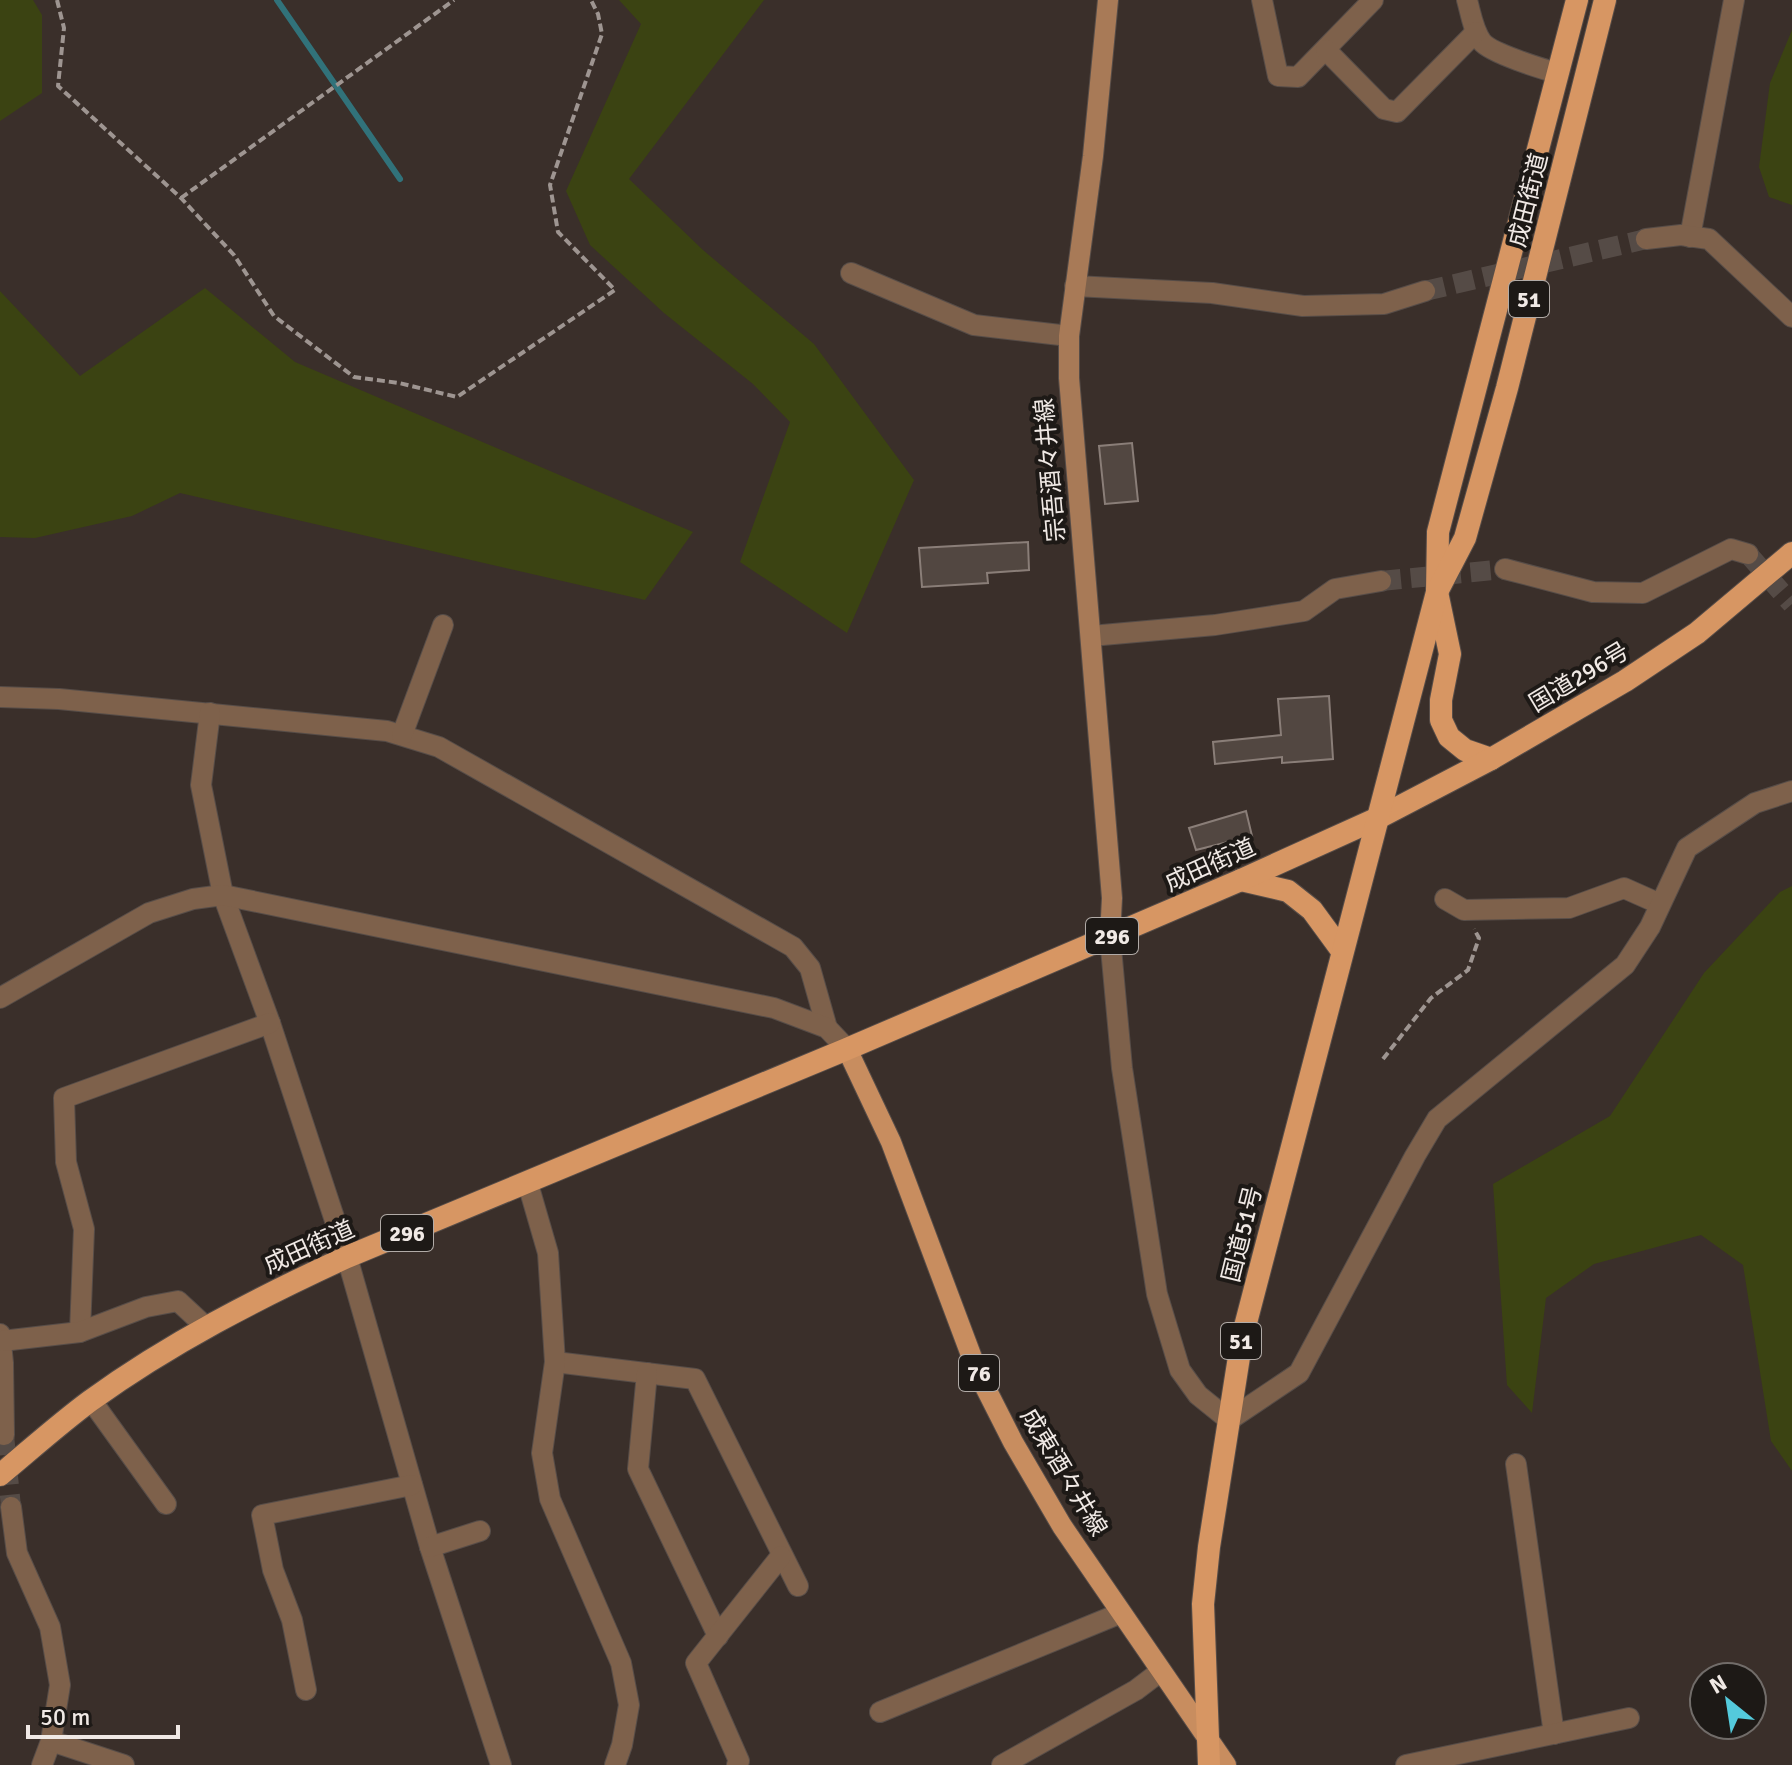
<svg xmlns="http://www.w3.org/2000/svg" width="1792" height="1765" font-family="Signika,'Noto Sans JP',sans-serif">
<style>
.green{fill:#3b4312}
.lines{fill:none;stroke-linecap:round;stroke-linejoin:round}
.stream{stroke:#31727a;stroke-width:6}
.building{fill:#524741;stroke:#8a7e78;stroke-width:2}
.minor-tunnel{stroke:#554b46;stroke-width:20;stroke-dasharray:20 10;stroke-linecap:butt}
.minor-casing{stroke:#574d48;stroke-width:22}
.tertiary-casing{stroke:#574d48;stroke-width:22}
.secondary-casing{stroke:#574d48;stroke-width:22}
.primary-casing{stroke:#574d48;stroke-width:22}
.trunk-casing{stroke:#574d48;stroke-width:24}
.path{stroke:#9e9591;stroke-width:4;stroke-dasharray:8 4;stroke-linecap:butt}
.minor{stroke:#7e614b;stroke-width:20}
.tertiary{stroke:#7e614b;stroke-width:20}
.secondary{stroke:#a87a57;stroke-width:20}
.primary{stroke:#c88d5f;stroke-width:20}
.trunk{stroke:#d79663;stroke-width:22}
.labels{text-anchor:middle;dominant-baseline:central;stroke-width:8;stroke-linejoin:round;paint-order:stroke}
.shield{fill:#1d1916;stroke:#b1aba7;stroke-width:2}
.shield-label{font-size:22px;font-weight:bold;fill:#f0e9e5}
.street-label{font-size:24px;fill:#f0e9e5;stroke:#1d1916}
</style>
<rect width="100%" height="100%" fill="#3a2f2a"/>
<!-- green -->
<g class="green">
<polygon points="0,0 33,0 42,15 42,93 0,121"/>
<polygon points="619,0 764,0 629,179 703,250 814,344 914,480 847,633 740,562 790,422 753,384 664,313 590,245 566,191 641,24"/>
<polygon points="1792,30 1792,205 1769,197 1759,167 1770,83"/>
<polygon points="205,288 295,362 693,532 645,600 180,493 132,516 35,538 0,537 0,291 80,376"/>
<polygon points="1792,886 1792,1471 1771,1441 1743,1265 1701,1235 1594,1264 1546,1298 1532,1413 1507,1385 1493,1184 1610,1116 1704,973 1780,892"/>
</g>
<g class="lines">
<!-- stream -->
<polyline class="stream" points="277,0 400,179"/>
</g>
<!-- building -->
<g class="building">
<polygon points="1132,443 1138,501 1105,504 1099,446"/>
<polygon points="1028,542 1029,570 987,573 988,583 922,587 919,548"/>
<polygon points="1329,696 1333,759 1282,763 1282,757 1215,764 1213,742 1281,735 1278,699"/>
<polygon points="1246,811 1252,836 1196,850 1189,828"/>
</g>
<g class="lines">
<!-- minor-tunnel -->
<g class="minor-tunnel">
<polyline points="1425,291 1646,239"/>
<polyline points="1748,554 1792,604"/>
<polyline points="1381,581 1505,569"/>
<polyline points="4,1435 11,1507"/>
</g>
<defs>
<g id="minor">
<polyline points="1262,0 1278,76 1298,77 1373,0"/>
<path d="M 1467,0 C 1471,14 1473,30 1482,42 C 1491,53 1542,69 1558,73"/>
<polyline points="1326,50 1384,109 1397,112 1476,32"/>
<polyline points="1690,237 1734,0"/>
<polyline points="1646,239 1681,235 1709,239 1792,317"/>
<polyline points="851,273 974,325 1069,336"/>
<polyline points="1075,286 1212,293 1303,306 1384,304 1425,291"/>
<polyline points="1505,569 1593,592 1643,593 1731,549 1748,554"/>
<polyline points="1091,636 1215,625 1304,611 1335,589 1381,581"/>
<polyline points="0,697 59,699 387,731 439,747 793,947 810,968 827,1028"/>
<polyline points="210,713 201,785 223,895 270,1023 347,1257 430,1547 501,1765"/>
<polyline points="402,735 443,625"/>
<polyline points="1445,899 1464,910 1569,908 1624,888 1660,904"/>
<polyline points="80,1332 84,1229 66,1162 64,1098 270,1023"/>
<polyline points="0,1334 3,1363 4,1435"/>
<polyline points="2,1341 80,1332 146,1307 178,1301 206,1327"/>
<polyline points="555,1362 695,1379 798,1586"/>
<polyline points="647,1373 638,1469 718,1636"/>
<polyline points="91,1400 166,1504"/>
<polyline points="1229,1420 1299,1373 1415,1156 1437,1119 1625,965 1650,927 1687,848 1755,803 1792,791"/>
<polyline points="1516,1464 1554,1734"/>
<polyline points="11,1507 17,1553 50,1627 60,1685 51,1741 42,1765"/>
<polyline points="430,1547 480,1531"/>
<polyline points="306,1690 292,1620 273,1570 262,1515 412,1485"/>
<polyline points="880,1712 1121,1613"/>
<polyline points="51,1741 124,1765"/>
<polyline points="737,1765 739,1761 696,1663 781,1556"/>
<polyline points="1002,1765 1136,1690 1161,1671"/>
<polyline points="1406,1765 1629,1718"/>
</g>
<g id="tertiary">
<polyline points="1110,937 1122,1068 1157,1294 1180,1370 1198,1395 1229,1420"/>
<polyline points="0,998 149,913 193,899 223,895 774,1008 827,1028 847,1049"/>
<polyline points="528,1184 548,1253 555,1362 542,1453 550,1499 621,1663 629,1705 622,1745 615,1765"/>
</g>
<polyline id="secondary" points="1108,0 1093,156 1069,336 1069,378 1112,898 1110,937"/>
<polyline id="primary" points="847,1049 891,1142 977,1371 1013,1442 1062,1526 1226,1765"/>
<g id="trunk">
<polyline points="1491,759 1465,750 1449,737 1441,720 1441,700 1450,654 1437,592 1438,532 1577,0"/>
<polyline points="1241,880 1288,891 1312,910 1342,951"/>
<path d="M 0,1475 C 30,1450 59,1424 90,1401 C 170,1343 258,1298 347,1257 L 847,1049 L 1241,880 L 1376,819 L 1491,759 L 1625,681 L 1697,633 L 1792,553"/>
<polyline points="1209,1765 1203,1604 1209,1547 1242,1338 1437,592 1465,538 1507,388 1605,0"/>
</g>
</defs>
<!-- minor casing -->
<use href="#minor" class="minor-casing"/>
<!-- tertiary casing -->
<use href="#tertiary" class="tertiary-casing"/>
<!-- secondary casing -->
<use href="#secondary" class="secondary-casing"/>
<!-- primary casing -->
<use href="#primary" class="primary-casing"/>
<!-- trunk casing -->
<use href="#trunk" class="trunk-casing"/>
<!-- path -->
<g class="path">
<polyline points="57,0 64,28 58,86 181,198 234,255 274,316 354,377 399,383 457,397 615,290 558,232 550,185 602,34 598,14 591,0"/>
<polyline points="181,198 454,0"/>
<polyline points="1383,1059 1431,998 1468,970 1479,938 1474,929"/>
</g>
<!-- minor -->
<use href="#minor" class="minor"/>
<!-- tertiary -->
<use href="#tertiary" class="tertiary"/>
<!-- secondary -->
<use href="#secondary" class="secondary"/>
<!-- primary -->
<use href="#primary" class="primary"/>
<!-- trunk -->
<use href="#trunk" class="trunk"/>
</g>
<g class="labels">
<!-- shield labels -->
<g class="shield">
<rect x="1509" y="281" width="40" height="36" rx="6"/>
<rect x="1086" y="918" width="52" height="36" rx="6"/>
<rect x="381" y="1215" width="52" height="36" rx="6"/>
<rect x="1221" y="1323" width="40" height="36" rx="6"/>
<rect x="959" y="1355" width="40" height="36" rx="6"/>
</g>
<g class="shield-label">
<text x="1529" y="299">51</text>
<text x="1112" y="936">296</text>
<text x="407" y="1233">296</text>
<text x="1241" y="1341">51</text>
<text x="979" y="1373">76</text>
</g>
<!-- street labels -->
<g class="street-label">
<text transform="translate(1528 200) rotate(-76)">成田街道</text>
<text transform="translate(1050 470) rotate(-95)">宗吾酒々井線</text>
<text transform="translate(1579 677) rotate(-31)">国道296号</text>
<text transform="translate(1210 865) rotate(-24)">成田街道</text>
<text transform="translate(1242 1234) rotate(-76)">国道51号</text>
<text transform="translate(309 1247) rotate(-24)">成田街道</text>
<text transform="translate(1064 1472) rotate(59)">成東酒々井線</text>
</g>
</g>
<!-- north arrow -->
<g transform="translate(1728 1701) rotate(330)"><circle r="38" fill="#1d1916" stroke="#716c69" stroke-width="2"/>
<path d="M0-6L14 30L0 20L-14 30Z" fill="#54cadc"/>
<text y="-12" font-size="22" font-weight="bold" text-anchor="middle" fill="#f0e9e5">N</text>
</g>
<!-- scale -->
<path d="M28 1725v12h150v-12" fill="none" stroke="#f0e9e5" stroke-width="4"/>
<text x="40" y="1725" font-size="24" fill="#f0e9e5" stroke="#1d1916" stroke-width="6" paint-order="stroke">50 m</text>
</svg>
